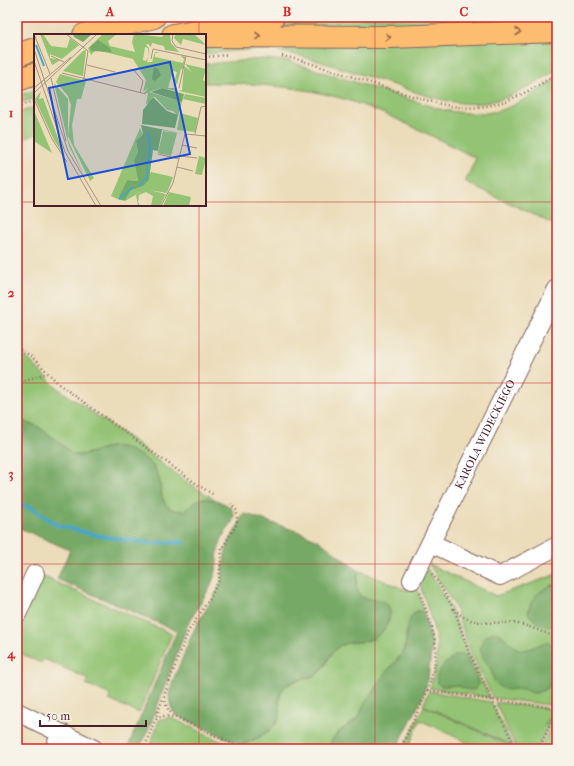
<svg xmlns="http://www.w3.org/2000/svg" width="574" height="766" font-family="'IM FELL French Canon',serif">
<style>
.green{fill:#93c373;stroke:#6e714f}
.forest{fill:#76a965;stroke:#606448}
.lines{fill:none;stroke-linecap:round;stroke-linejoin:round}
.stream{stroke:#47a6c6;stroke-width:4}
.minor-casing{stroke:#82625d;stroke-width:20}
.major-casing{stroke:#82625d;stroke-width:24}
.path{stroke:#82625d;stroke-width:2.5;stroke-dasharray:1 3;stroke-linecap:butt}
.minor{stroke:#fff;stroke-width:18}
.major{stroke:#fcbd6f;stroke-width:22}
.oneway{stroke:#9a664a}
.grid{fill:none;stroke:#d62828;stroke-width:1;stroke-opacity:0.55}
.labels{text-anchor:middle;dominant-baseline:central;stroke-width:4;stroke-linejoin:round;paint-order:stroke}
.street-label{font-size:11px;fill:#4a1f2b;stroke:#f7f3e8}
.inset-river{fill:none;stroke:#47a6c6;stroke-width:2}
.inset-road{fill:none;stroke:#ab9181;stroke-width:1}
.view{fill:#1d4ed8;fill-opacity:0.15;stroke:#1d4ed8;stroke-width:2}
.inset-edge{fill:none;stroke:#4a1f2b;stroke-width:2}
.neatline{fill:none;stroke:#d62828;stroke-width:1.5}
.grid-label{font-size:13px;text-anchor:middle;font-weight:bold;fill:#d62828}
</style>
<rect width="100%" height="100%" fill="#f7f3e8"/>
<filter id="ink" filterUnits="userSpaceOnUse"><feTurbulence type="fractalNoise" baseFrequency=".025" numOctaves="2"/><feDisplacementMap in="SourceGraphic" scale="8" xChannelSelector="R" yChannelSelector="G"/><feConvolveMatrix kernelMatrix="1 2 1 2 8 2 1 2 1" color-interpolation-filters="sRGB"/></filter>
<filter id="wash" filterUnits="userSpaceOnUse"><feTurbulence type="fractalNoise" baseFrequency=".012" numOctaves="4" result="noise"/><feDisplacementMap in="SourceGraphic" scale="16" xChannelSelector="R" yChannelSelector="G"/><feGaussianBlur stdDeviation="0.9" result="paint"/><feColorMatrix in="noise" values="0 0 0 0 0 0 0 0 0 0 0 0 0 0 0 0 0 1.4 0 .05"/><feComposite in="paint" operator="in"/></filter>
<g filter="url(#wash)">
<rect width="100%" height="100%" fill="#ebddba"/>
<!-- green -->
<g class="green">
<polygon points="342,17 557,17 557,24 320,30 260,27"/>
<path d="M 557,38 L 557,70 C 534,84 510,100 483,103 C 453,106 425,95 397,86 C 361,75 324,61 287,53 C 260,47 232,51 205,54 L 205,48 L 235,45 Z"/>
<path d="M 263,59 L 288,61 L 443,110 C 456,112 469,114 483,113 C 511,112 534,93 557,78 L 557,226 L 465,182 L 476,158 C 433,137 390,113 344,99 C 300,86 251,83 205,83 L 205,64 Z"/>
<polygon points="35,90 35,98 17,104 17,96"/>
<polygon points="35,107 35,135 17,141 17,113"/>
<path d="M 17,352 L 27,358 L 56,387 L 139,445 C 161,465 190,485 216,500 L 202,498 C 197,502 191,508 185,511 C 182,512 177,511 173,510 C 156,501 163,481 154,467 C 147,458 136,453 126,449 C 107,441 92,457 73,455 C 54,441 43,422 17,423 Z"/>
<polygon points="429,564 496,596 557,574 557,706 493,698 469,648 454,605"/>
<path d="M 426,567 L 451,608 L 467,651 L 490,698 L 430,688 C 435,675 439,653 436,639 C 433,622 426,605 421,588 L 421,580 Z"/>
<path d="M 356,569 L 406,590 L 416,589 L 418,591 L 424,614 L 421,611 L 406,633 L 406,643 L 401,655 L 383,676 L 364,705 L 360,715 L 350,724 L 343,728 L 334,738 L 330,743 L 329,749 L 249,749 L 241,745 C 253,741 270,733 277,722 C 284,710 273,692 289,684 C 299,679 311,680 320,672 C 327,665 328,654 338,647 C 347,641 361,640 372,636 C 375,635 379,635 381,633 C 384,631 387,624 389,620 L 379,600 L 371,600 L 361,597 L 356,588 L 358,574 Z"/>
<polygon points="42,576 172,634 139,713 109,700 110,695 86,684 88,679 44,659 41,663 17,652 17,632"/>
<polygon points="429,691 491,702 513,746 423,705"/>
<polygon points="495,702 553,709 545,726 553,710 556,710 537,749 521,749 516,747"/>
<polygon points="424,706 513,747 514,749 470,749 468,748 470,744 420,720 409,746 414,749 403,749"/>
<polygon points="557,714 557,749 540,749"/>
<polygon points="170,717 237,749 149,749 159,720"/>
</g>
<!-- forest -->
<g class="forest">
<path d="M 25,422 L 39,427 L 59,442 L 73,455 C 92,457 105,442 124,448 C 135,452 148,459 155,469 C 166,486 153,511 184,511 L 196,501 L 203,498 L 216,500 L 225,504 L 231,508 L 234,515 L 232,522 L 222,538 L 218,550 L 216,571 L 211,585 L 188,624 L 149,728 L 139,749 L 127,749 L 177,631 L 57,579 L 70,550 L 17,527 L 17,423 Z"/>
<path d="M 246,514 L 302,533 L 318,540 L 356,569 L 358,574 L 356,588 L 361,597 C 368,600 378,598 384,602 C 399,612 383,634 372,639 C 362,644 351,640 340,646 C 329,652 328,664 319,672 C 310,680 295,678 286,686 C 281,690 278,698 279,705 C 279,708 281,711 280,714 C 278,730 254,740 241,745 L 176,715 C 162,699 173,680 180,664 C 186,650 190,637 197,624 C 204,612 213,600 219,587 C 225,574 222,559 228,545 C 232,534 240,526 242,515 Z"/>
<path d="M 552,585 L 557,585 L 557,626 C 545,628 535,623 528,613 C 530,600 539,590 552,585 Z"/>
<path d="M 417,611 L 421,611 L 424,614 L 432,643 L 428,680 L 421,701 L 396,749 L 329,749 C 333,729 350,729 359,716 C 361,712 362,708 364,704 C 367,699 372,695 375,690 C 378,685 380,680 383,676 C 388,668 396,663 401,655 C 411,641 402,622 417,611 Z"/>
<path d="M 495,632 C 508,636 512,651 525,650 C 532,649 539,644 546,642 L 557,646 L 557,678 C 553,685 543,692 535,693 C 531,693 527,690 523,689 C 513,688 507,694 497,684 C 492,680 493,673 490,668 C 488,663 484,660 482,655 C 477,644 485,634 495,632 Z"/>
<path d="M 456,655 L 465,655 L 477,679 L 478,683 L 477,688 C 469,693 465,687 456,686 C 451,685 446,687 441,686 C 432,683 439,669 444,665 C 447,661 452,659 456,655 Z"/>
</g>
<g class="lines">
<!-- stream -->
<polyline class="stream" points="17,504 32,508 57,525 100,536 150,543 184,542"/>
</g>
</g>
<g filter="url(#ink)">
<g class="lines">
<defs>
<g id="minor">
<polyline points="431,543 500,576 557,546"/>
<path id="s1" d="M 412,580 L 557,289"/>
<polyline points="17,614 35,574"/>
<polyline points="17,712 94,749"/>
<polyline points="54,749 61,733"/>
</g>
<g id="major">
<polyline points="84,35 154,17"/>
<polyline points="173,35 273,17"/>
<polyline points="205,36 390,37 557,31"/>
<polyline points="17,55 35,49"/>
<polyline points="17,80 35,74"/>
</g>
</defs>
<!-- minor casing -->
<use href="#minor" class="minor-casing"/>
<!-- major casing -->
<use href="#major" class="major-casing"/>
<!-- path -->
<g class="path">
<path d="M 282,56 L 300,60 C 331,70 362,80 393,90 C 421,98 449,110 479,107 C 509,104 532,89 557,74"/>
<polyline points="205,57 228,55"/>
<polyline points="17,107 35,101"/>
<polyline points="17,347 32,357 60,385 198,485 214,495"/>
<polyline points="17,383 47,373"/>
<polyline points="432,574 439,584 452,606 457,617 468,650 516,749"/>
<path d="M 420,593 C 425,608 432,625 435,641 C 437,656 433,675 428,690"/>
<path d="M 454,609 C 472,629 495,620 519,624 C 532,627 544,633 557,637"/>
<path d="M 165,697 C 165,705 168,711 174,715"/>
<polyline points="156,719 162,716 176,717 243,749"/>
<polyline points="143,749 147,741 188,632 210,598 219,580 222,549 237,523 237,511 231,504"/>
<polyline points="400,749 428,690 492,700 557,708"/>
<polyline points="539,749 557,710"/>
</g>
<!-- minor -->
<use href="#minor" class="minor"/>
<!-- major -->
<use href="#major" class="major"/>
</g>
<!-- one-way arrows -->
<defs><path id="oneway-chevron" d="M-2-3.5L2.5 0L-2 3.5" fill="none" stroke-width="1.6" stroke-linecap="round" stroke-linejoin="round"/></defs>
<g class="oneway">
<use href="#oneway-chevron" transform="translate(518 32) rotate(-2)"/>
<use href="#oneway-chevron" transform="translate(258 36)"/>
<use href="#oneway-chevron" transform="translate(388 37)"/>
</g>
</g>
<!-- grid -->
<path class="grid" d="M 199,17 L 199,35M 375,17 L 375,749M 17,202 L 35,202M 205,202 L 557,202M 199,205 L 199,749M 17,383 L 557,383M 17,564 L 557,564"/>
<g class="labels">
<!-- street labels -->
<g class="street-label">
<text stroke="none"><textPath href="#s1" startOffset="163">KAROLA WIDECKIEGO</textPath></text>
</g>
</g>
<!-- overview -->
<g transform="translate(34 34)">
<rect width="172" height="172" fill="#ebddba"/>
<path d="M 6,0 L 9,0 L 17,12 L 33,14 L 36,4 L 45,11 L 28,25 L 16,20 L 16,24 L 27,26 L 18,31 ZM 69,0 L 83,0 L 74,7 L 76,12 L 101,18 L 98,8 L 100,0 L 128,3 L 130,0 L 136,0 L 137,9 L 145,18 L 131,16 L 130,12 L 118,9 L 117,13 L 114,10 L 112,11 L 115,14 L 114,23 L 114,14 L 111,13 L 109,26 L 112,27 L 114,23 L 113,28 L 118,28 L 121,18 L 126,19 L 121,19 L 121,23 L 149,29 L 150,25 L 146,21 L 151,23 L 151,24 L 149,35 L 147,35 L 143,50 L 140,49 L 143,38 L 139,37 L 134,54 L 142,54 L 144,57 L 127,54 L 115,58 L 148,68 L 144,82 L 139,77 L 133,76 L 121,63 L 118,63 L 117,68 L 112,70 L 114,59 L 110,59 L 115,53 L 109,58 L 112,46 L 99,25 L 62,16 L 57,21 L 54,14 ZM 142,0 L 160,0 L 172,11 L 149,5 L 147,11 L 140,4 ZM 52,16 L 49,42 L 29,37 L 49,17 ZM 151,30 L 172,35 L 169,46 L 172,48 L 172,63 L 145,57 L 148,56 L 150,32 L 158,38 ZM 26,40 L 52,47 L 47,65 L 43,65 L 38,91 L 40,111 L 60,144 L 56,147 L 34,102 L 37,71 L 34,62 L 22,48 ZM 20,49 L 34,65 L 34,106 L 51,144 L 35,112 ZM 7,57 L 5,65 L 9,64 L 31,123 L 20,106 L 1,65 ZM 151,60 L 172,64 L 172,70 L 149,65 ZM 1,79 L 18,119 L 0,107 ZM 146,79 L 164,84 L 161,98 L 143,96 ZM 106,94 L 109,100 L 102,107 L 104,118 L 100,126 L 104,147 L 93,146 L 85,162 L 88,166 L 96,157 L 109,152 L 117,138 L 139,143 L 133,159 L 115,156 L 132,160 L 126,172 L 117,172 L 119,162 L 112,158 L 105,161 L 104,168 L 106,172 L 104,172 L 102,161 L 112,155 L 91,167 L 86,166 L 77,162 ZM 129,97 L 143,99 L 137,122 L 124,119 ZM 165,122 L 172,124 L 168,141 L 161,140 ZM 135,158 L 157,163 L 155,172 L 129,172 Z" fill="#93c373"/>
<path d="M 39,0 L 58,0 L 49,8 L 40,3 ZM 64,6 L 75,13 L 78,18 L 57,17 L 56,13 ZM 120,33 L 124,35 L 127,41 L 121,47 L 118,45 ZM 128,54 L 150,60 L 148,68 L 117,58 ZM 119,63 L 133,77 L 144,81 L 141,94 L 108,90 L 109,76 ZM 107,91 L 150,100 L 128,96 L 124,117 L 119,116 L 115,146 L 109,152 L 96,157 L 91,166 L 87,166 L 85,162 L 93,146 L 104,147 L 100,126 L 104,118 L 102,107 L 109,100 Z" fill="#76a965"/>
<path class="inset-river" d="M 2,11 L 10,32M 104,152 L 113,143 L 116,111 L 114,98M 85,165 L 99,153"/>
<path class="inset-road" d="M 0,0 L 16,40M 32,0 L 54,17 L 50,44M 139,0 L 138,7 L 142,13 L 172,20M 0,15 L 34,117 L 67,172M 17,22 L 30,28M 152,22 L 172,26M 117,25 L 119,15 L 152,22 L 145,54M 0,27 L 31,118 L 62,172M 53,31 L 81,38M 99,35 L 109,47 L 106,59M 28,39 L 112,60M 17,44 L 32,107M 0,54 L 37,23M 0,59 L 63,0M 0,65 L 18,105 L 33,128M 161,100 L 167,73 L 172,72M 148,111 L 163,114M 124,120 L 145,125M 146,122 L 163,124M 143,133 L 159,137M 127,172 L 139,149 L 151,100 L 172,102"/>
<path class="view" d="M 136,28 L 156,120 L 34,145 L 15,54 Z"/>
<rect width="172" height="172" class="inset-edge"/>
</g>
<!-- margin -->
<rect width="574" height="766" fill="none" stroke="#f7f3e8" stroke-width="44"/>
<!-- scale -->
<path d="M40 720v6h106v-6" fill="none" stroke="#4a1f2b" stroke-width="2"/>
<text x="46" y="720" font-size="12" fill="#4a1f2b" stroke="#f7f3e8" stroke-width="3" paint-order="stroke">50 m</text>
<rect x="22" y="22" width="530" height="722" class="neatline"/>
<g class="grid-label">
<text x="110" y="16">A</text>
<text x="287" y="16">B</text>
<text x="464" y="16">C</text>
<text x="11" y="117">1</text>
<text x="11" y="297">2</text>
<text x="11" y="478">3</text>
<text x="11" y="658">4</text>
</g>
</svg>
